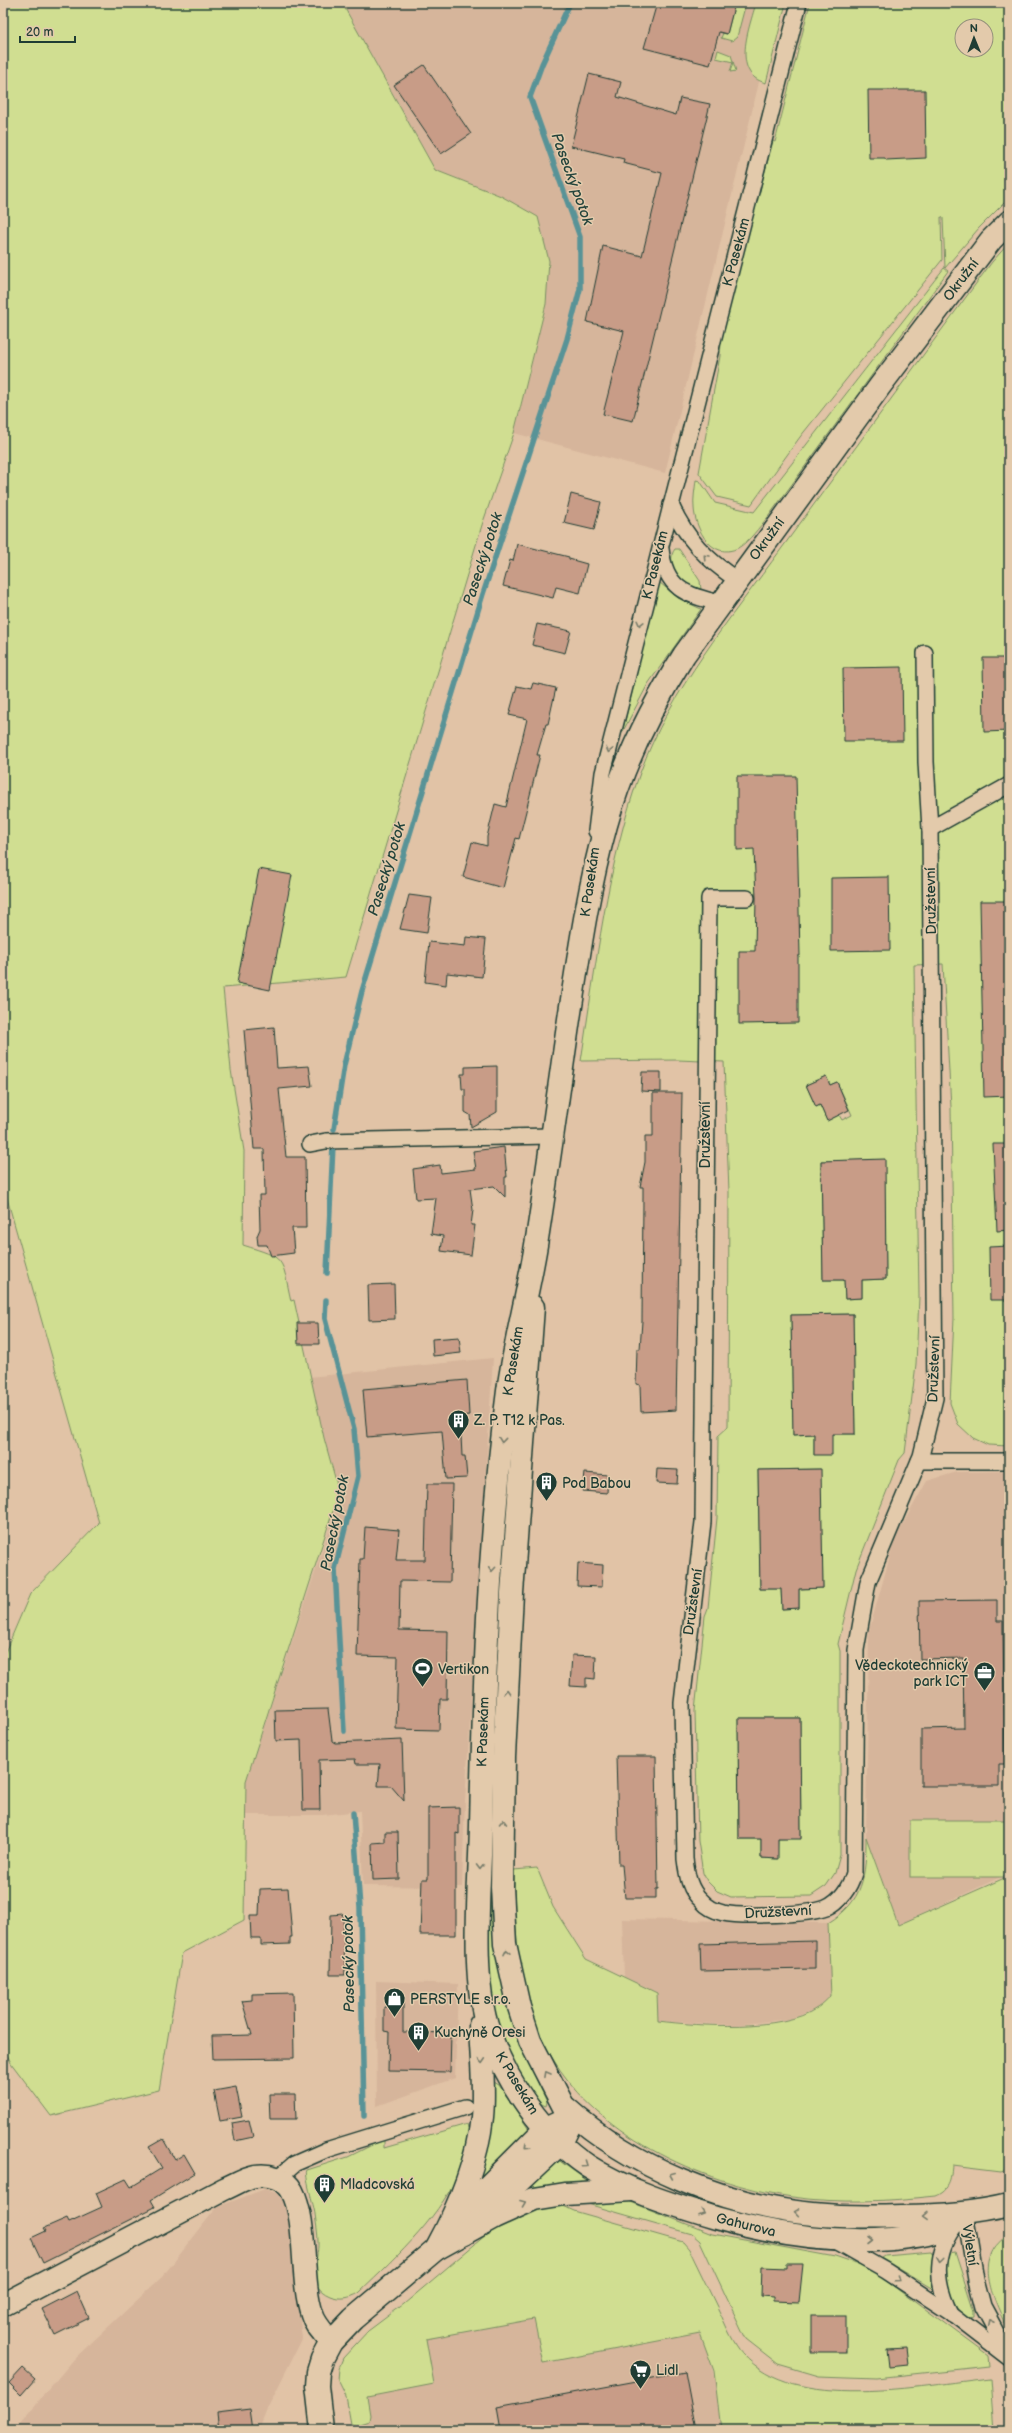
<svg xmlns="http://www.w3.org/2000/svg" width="1012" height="2433" font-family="'Balsamiq Sans',sans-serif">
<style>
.built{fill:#d6b59b}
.green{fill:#d0de91;stroke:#788e62;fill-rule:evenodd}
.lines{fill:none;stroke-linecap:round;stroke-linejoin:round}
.stream{stroke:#589397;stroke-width:5.5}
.building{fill:#c89c87;stroke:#1f3d34}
.street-casing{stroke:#1f3d34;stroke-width:18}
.secondary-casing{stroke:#1f3d34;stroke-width:25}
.street{stroke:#e3caab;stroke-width:15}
.secondary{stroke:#e3caab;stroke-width:22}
.oneway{stroke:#777c6a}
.labels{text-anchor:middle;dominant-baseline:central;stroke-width:3;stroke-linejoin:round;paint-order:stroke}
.street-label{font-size:14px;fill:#1f3d34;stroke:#e3caab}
.poi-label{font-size:14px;fill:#1f3d34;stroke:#e3caab;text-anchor:start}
.water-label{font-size:15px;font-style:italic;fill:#24443c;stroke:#e3caab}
</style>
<rect width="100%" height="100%" fill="#e1c3a6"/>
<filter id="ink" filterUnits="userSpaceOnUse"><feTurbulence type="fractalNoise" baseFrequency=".025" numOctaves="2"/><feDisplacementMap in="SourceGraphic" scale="8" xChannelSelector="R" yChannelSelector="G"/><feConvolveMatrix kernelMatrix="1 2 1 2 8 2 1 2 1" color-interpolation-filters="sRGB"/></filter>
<g filter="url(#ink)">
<!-- built -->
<g class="built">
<polygon points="342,3 778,3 665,473 514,433 546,304 538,217 501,196 435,170"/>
<polygon points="493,1358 465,1801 462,1887 363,1886 360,1811 322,1815 246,1815 246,1781 341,1494 324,1438 309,1377"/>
<polygon points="1009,1471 1009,1873 898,1925 866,1837 869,1631 895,1538 927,1481 957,1472"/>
<polygon points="622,1919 828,1923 831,1996 816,2009 790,2019 734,2025 658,2021 657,1993 624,1977"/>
<polygon points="376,1981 458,1984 455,2078 377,2106"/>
<polygon points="265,2189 276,2193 284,2201 288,2210 302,2339 268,2407 259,2430 14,2430 75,2358 163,2276 217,2207"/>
<polygon points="540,2309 701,2324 715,2381 721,2430 354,2430 348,2401 409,2336"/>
</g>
<!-- green -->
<g class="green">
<path d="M 3,3 L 342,3 L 435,170 L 501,196 L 538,217 L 549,261 L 546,304 L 514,433 L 482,525 L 346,977 L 223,988 L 231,1070 L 244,1151 L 243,1245 C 287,1259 281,1256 291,1301 L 294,1300 L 324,1438 L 339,1492 L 246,1781 L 244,1920 L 182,1953 L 159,2090 L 51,2116 L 11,2063 L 3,2046 L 3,1657 L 30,1594 L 99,1523 L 3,1184 Z"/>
<polygon points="735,3 746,3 737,37 732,41 721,38 723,33 727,34"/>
<path d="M 756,3 L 786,3 L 766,83 C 730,74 750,26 756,3 Z"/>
<path d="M 810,3 L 1009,3 L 1009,198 L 979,228 L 945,268 L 943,218 L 941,217 L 942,260 L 800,437 L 751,505 L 717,497 L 699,473 L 720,356 L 722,332 L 773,141 L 775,142 ZM 962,26 L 986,26 L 986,50 L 962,50 Z"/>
<polygon points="718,50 731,55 736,71 730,72 733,62 716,58"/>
<path d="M 1009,243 L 1009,1446 L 988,1445 L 973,1438 L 958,1424 L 950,1403 L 954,1318 L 951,1107 L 943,964 L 914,965 L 919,1297 L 916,1364 L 905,1453 L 899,1460 L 856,1569 L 838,1644 L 840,1651 L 840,1855 L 835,1873 L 826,1886 L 811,1896 L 731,1897 L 717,1891 L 707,1881 L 703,1873 L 698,1841 L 695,1711 L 705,1616 L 708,1608 L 717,1518 L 718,1436 L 728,1427 L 729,1192 L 724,1062 L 678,1060 L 581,1061 C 596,965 607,865 640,773 C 671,689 730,619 782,548 C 852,453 921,357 992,262 ZM 826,1076 L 830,1085 L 837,1082 L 852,1115 L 842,1120 L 839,1115 L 827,1121 L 820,1105 L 816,1107 L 806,1085 ZM 884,1160 L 886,1279 L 862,1280 L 862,1298 L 845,1299 L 844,1280 L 823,1280 L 821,1161 ZM 853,1314 L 855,1434 L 832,1434 L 814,1455 L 814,1434 L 793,1435 L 791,1315 ZM 820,1469 L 823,1588 L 799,1589 L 799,1608 L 782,1609 L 781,1589 L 760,1589 L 758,1470 ZM 738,1718 L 800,1718 L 801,1838 L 778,1839 L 777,1859 L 761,1858 L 761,1839 L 739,1839 Z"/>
<path d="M 944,268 L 948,271 L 768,517 C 759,527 750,541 738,548 C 712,561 695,529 694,508 C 693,499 695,489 696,480 L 700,481 L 715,503 L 754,512 Z"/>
<path d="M 675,549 L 679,549 L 700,581 L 701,590 C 686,592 663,563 675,549 Z"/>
<polygon points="659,582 678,598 701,609 648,684 622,733"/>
<path d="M 517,1396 L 497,1951 C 505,2009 522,2049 547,2102 L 546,2106 C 538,2104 532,2092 527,2085 C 514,2066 503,2045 497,2023 C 482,1959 489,1891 490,1826 C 493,1682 502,1540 517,1396 Z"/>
<rect x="910" y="1820" width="95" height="57"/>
<path d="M 866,1837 L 898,1925 L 1009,1876 L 1009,2168 L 1001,2171 L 952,2165 C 951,2179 951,2190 936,2196 C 888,2201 840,2204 792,2197 C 698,2182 593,2135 546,2047 C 518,1993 514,1929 514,1870 L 537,1868 L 553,1907 L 586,1959 L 657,1993 L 658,2021 C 699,2026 782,2032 817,2008 C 822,2005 826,2000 831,1996 L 828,1923 C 864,1901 866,1876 866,1837 Z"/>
<polygon points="494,2082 499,2085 530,2131 474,2187"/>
<path d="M 467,2124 L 468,2128 L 473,2127 C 471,2139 469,2152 464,2163 C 441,2216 401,2253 359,2293 C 350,2298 340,2300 330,2296 C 304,2285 319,2262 318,2242 C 318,2233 316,2223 315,2214 C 314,2206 304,2174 307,2170 L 348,2157 L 384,2139 L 384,2148 Z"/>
<polygon points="557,2159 589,2182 518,2192"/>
<polygon points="618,2197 712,2234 835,2257 870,2269 988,2356 989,2366 876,2378 819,2376 778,2364 746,2339 700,2241 692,2234 577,2201"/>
<path d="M 559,2204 L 574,2211 L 683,2242 L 689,2249 C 700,2271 710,2293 721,2315 C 727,2328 733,2343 743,2354 C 795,2413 920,2385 990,2378 L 994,2430 L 721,2430 L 714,2371 L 700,2333 L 543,2363 L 534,2319 L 426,2339 L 434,2384 L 367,2397 L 370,2415 L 369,2421 L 356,2425 L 351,2424 L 346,2396 L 338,2380 L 339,2368 L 343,2358 L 368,2331 L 404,2304 L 506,2218 L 539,2206 Z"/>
<path d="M 1009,2235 L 1009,2320 L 1004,2322 C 991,2294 974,2255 1009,2235 Z"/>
<polygon points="931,2252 933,2255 933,2289 881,2258 884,2256"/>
<path d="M 955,2252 L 974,2311 L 974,2317 L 970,2318 C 951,2310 943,2271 950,2253 Z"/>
</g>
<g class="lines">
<!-- stream -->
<g class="stream">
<polyline points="334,1129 344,1065 362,991 483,594 567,339 580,289 580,237 530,97 542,64 570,3"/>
<polyline points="327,1273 333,1145"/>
<polyline points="326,1300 325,1319 354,1429 358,1476 335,1569 344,1731"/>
<polyline points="353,1813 360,1908 364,2116"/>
</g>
</g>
<!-- building -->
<g class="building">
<polygon points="657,3 735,3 727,34 719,32 710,65 644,48"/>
<polygon points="424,65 471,134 441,154 394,85"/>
<polygon points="589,74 621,82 617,97 676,115 680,98 710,104 633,421 603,414 624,331 587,322 603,246 642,256 662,173 623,163 624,159 571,146"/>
<polygon points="868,90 925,90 926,158 886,160 885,158 869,158"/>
<polygon points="571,494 601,502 594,530 564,523"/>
<polygon points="517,544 569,557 569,559 587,564 580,593 556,587 553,598 503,586 510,560 513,561"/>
<polygon points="537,624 571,631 565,653 532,645"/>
<polygon points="983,658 1009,658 1009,731 984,732"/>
<polygon points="902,667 903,741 844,741 843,668"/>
<polygon points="533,683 556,688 548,724 546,724 537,755 540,755 519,839 516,838 503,888 463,877 472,842 487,846 487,837 495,804 506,807 527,719 509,715 517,686 531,689"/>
<polygon points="737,776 796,776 800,956 798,956 798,1023 739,1024 739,951 755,951 756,898 754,849 737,850"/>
<polygon points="259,869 292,875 270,990 237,983"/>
<polygon points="889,877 890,950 831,951 831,878"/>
<polygon points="409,895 432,898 427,933 400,929"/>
<polygon points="980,901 1009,901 1009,1096 984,1097"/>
<polygon points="466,937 486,939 482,977 447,973 446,985 425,982 429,942 465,946"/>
<polygon points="274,1027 277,1068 309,1066 312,1086 279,1089 286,1157 305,1157 306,1228 292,1228 294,1253 271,1256 267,1245 258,1245 257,1236 260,1229 259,1195 265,1195 264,1149 254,1149 244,1030"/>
<polygon points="497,1066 497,1112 471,1127 470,1115 465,1112 465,1089 462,1089 461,1074 465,1074 465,1067"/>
<polygon points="642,1072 661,1072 661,1092 641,1091"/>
<polygon points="826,1076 830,1085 837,1082 849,1110 827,1121 820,1105 816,1107 806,1085"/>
<polygon points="653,1093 682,1093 676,1410 641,1412 640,1385 636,1384 637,1349 640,1349 642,1321 643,1198 643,1187 640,1187 645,1162 645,1136 653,1136"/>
<polygon points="993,1144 1009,1144 1009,1230 997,1231"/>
<polygon points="504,1147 507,1177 505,1177 505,1197 494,1186 470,1189 473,1210 471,1225 475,1225 471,1255 441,1251 443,1236 431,1234 436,1198 416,1199 413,1169 440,1165 441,1173 476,1169 473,1151"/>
<polygon points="885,1159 886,1279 862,1280 862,1298 845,1299 844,1280 823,1280 821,1161"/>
<polygon points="1009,1246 1009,1300 990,1300 989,1247"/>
<polygon points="394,1284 395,1319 369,1320 368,1285"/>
<polygon points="853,1314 855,1434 832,1434 832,1455 814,1455 814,1434 793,1435 791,1315"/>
<polygon points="297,1323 318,1323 319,1344 298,1344"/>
<polygon points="459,1337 461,1353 433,1356 432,1339"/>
<polygon points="467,1380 469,1415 460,1416 462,1456 465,1456 467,1478 446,1479 442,1431 367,1437 363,1389"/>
<polygon points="657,1469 678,1470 677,1484 656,1483"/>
<polygon points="821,1469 823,1588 799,1589 799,1608 782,1609 781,1589 760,1589 758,1470"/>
<polygon points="585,1473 608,1475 607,1493 583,1491"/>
<polygon points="427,1484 452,1484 450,1582 400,1581 399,1630 448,1631 447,1699 440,1699 439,1730 396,1729 398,1657 357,1656 360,1559 363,1559 365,1527 399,1530 396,1560 425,1560"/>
<polygon points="578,1563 603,1565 602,1587 577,1586"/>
<polygon points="997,1600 997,1621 1003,1621 1003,1629 1005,1764 999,1764 999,1786 921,1786 921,1729 964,1728 963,1658 920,1659 919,1601"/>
<polygon points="572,1655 596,1656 595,1679 586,1678 586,1687 570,1686"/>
<polygon points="328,1709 332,1741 335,1743 402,1740 404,1801 391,1786 378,1786 380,1764 356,1764 355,1759 319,1760 320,1810 303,1810 301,1740 276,1741 275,1710"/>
<polygon points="738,1718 800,1718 801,1839 778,1839 778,1859 761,1858 761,1839 739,1839"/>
<polygon points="616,1756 656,1756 658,1889 656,1889 656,1898 625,1898 622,1865 619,1865"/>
<polygon points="459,1807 459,1834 456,1833 456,1935 420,1935 422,1879 428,1879 428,1808"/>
<polygon points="385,1832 398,1832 399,1879 373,1880 372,1843 385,1842"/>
<polygon points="288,1888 292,1937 290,1937 290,1944 261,1945 261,1938 251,1938 250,1916 259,1916 260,1889"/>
<polygon points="343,1914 345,1975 330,1975 331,1915"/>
<polygon points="815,1941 815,1969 701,1971 700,1944"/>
<polygon points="390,1992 403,1992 403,2032 451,2033 450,2072 388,2071 389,2032 384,2031 384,2007 390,2007"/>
<polygon points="293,1993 294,2058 213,2059 212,2036 252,2035 242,2001 252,2000 252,1994"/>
<polygon points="236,2087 242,2117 220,2121 214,2091"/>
<polygon points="269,2094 295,2094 296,2119 270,2119"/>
<polygon points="249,2120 253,2137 235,2141 232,2123"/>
<polygon points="163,2139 175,2160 184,2154 195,2173 151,2200 155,2207 43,2263 31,2238 46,2231 44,2228 67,2218 69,2222 102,2207 96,2193 126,2179 131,2187 162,2168 149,2147"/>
<polygon points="786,2264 803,2264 799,2302 773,2301 773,2297 761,2296 762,2267 786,2268"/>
<polygon points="77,2291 89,2318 55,2335 42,2309"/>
<rect x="811" y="2316" width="35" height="36"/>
<polygon points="906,2348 908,2365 889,2367 887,2349"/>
<polygon points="23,2368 35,2379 21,2395 9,2383"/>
<polygon points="685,2372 696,2430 501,2430 497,2407"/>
<polygon points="250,2409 253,2430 219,2430 217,2413"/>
</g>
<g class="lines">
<defs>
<g id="street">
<path d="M 671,505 C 687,540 706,559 737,580"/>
<path d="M 661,549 C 665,588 686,596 721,603"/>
<polyline points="930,829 1009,785"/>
<polyline points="596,831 603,773 799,3"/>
<path d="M 747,898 L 709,898 L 703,1522 L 682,1703 L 685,1859 C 687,1875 689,1890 702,1901 C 707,1907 715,1911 723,1913 C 741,1917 809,1915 826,1908 C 840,1902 850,1887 854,1873 L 856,1650 L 868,1582 L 921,1456 L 935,1398 L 930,829 L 926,762 L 925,653"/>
<polyline points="310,1144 326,1141 550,1136"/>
<polyline points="919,1461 1009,1461"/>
<polyline points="278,2178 294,2164 326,2150 465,2107"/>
<polyline points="965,2214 976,2280 983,2307 1009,2355"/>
<polyline points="833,2241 886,2271 953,2315 1009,2358"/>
<path d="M 952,2315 C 935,2283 934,2250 958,2222"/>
</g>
<g id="secondary">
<path d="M 566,2108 C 632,2167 726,2206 813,2214 C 842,2217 872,2217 901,2216 C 938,2216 973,2214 1009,2205"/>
<path d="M 965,2214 C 954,2222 944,2229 931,2233 C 918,2237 905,2237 892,2239 C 833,2244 772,2234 716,2218 C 673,2205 625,2190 588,2166 C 542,2135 507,2083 489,2032 C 470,1978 480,1885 481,1825 C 484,1681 489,1534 508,1391 C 515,1341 528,1294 536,1245 C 548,1170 558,1094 569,1019 C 579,954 588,889 606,825 C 623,763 650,709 684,655 L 880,386 L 991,240 L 1009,222"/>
<polyline points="456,2218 546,2128 559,2122"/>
<polyline points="464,2234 561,2143 569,2127 568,2115 530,2041 519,2007 505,1944 502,1887 504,1757 512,1593 533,1307"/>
<path d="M 436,2249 C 458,2209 477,2163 482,2117 C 485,2087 481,2055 480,2025"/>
<path d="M 3,2305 L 224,2189 C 234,2185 244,2178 255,2176 C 269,2174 285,2178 292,2191 C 308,2221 300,2279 312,2314 C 315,2325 324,2333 331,2342"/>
<polyline points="322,2430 317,2386 318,2372 322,2359 331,2342 353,2319 436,2249 494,2217 534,2199 565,2194 632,2190"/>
</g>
</defs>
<!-- street casing -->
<use href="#street" class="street-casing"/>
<!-- secondary casing -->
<use href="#secondary" class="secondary-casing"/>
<!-- street -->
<use href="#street" class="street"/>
<!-- secondary -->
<use href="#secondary" class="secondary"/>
</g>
<!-- one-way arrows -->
<defs><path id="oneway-chevron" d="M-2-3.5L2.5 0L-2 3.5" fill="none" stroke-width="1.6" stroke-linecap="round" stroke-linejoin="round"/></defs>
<g class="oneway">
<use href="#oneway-chevron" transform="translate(706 557) rotate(-133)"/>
<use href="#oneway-chevron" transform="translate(640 623) rotate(104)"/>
<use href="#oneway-chevron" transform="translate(609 750) rotate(104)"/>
<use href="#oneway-chevron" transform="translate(502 1440) rotate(96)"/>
<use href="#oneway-chevron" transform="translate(492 1569) rotate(94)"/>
<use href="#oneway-chevron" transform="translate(507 1692) rotate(-87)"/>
<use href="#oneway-chevron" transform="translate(503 1822) rotate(-89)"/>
<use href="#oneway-chevron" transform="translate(480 1867) rotate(91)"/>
<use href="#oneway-chevron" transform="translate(507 1952) rotate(-102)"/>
<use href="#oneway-chevron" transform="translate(482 2061) rotate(87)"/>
<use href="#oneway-chevron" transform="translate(547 2074) rotate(-119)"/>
<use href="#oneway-chevron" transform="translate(527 2146) rotate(136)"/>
<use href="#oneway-chevron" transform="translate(585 2164) rotate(35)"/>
<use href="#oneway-chevron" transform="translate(672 2175) rotate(-157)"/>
<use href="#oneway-chevron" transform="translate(523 2203) rotate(-21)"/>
<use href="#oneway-chevron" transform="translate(797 2212) rotate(-171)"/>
<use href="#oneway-chevron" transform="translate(702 2213) rotate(19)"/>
<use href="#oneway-chevron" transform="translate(926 2216) rotate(178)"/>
<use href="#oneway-chevron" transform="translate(871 2240)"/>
<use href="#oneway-chevron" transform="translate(940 2259) rotate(97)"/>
<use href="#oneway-chevron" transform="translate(898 2280) rotate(35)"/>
<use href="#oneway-chevron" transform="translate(990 2322) rotate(-116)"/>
</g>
</g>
<!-- icons -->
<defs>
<symbol id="building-pin" viewBox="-11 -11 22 30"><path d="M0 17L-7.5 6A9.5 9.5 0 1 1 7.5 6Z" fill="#1f3d34" stroke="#e3caab"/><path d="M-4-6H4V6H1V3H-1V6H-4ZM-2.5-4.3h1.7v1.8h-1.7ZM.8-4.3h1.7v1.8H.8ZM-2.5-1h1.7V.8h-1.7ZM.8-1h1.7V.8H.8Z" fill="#fff"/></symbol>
<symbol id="stadium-pin" viewBox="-11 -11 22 30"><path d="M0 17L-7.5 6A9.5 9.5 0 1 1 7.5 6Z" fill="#1f3d34" stroke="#e3caab"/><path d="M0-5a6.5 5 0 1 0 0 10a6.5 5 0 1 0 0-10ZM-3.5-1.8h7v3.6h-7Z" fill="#fff"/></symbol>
<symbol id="office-pin" viewBox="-11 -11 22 30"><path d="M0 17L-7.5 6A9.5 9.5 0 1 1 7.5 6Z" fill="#1f3d34" stroke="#e3caab"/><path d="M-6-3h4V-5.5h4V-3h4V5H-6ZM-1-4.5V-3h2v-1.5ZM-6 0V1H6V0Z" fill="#fff"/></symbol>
<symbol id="shop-pin" viewBox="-11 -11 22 30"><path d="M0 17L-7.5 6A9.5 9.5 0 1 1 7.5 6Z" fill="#1f3d34" stroke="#e3caab"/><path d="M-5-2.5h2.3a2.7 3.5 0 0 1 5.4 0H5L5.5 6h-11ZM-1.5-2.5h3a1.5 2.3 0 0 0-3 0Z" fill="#fff"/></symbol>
<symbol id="supermarket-pin" viewBox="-11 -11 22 30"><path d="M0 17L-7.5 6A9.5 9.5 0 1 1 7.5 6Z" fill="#1f3d34" stroke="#e3caab"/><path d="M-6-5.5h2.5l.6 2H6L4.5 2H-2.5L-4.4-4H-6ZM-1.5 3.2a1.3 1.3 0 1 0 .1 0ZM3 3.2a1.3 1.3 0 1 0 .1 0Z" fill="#fff"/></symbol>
</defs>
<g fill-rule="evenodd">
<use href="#building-pin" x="446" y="1408" width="25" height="34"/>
<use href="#building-pin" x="534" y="1470" width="25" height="34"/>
<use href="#stadium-pin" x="410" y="1656" width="25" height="34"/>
<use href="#office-pin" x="972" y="1660" width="25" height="34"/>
<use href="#shop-pin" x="382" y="1986" width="25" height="34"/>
<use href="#building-pin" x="406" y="2020" width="25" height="34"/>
<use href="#building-pin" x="312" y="2172" width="25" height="34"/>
<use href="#supermarket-pin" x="628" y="2358" width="25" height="34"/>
</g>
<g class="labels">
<!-- street labels -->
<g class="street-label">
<text transform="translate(736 252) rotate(-75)">K Pasekám</text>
<text transform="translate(961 280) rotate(-53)">Okružní</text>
<text transform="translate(767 539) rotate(-54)">Okružní</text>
<text transform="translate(655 565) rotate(-76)">K Pasekám</text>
<text transform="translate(590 882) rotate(-82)">K Pasekám</text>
<text transform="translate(931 901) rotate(-91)">Družstevní</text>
<text transform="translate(705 1135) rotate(-90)">Družstevní</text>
<text transform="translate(513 1361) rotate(-81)">K Pasekám</text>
<text transform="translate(934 1369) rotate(-88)">Družstevní</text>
<text transform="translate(693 1602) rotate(-82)">Družstevní</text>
<text transform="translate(483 1732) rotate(-88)">K Pasekám</text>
<text transform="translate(778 1912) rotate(-3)">Družstevní</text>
<text transform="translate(517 2083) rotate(59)">K Pasekám</text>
<text transform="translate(746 2225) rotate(14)">Gahurova</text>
<text transform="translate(970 2245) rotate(81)">Výletní</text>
</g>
<!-- poi labels -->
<g class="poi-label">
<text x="474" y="1420">Z. P. T12 k Pas.</text>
<text x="562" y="1483">Pod Babou</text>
<text x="968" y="1665" text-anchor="end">Vědeckotechnický<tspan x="968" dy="16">park ICT</tspan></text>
<text x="438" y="1669">Vertikon</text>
<text x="410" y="1999">PERSTYLE s.r.o.</text>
<text x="434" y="2032">Kuchyně Oresi</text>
<text x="340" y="2184">Mladcovská</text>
<text x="656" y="2370">Lidl</text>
</g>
<!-- water labels -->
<g class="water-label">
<text transform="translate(572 179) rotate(70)">Pasecký potok</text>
<text transform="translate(483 559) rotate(-72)">Pasecký potok</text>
<text transform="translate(387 869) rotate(-73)">Pasecký potok</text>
<text transform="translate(335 1523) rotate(-79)">Pasecký potok</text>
<text transform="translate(349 1964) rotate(-91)">Pasecký potok</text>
</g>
</g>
<!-- margin -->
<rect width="1012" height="2433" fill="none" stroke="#e3caab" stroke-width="16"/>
<rect x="8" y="8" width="996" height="2417" fill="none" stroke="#1f3d34" stroke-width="1.5" filter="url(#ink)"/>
<!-- north arrow -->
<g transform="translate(974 38) rotate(359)"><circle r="19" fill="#e3caab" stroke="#95927b"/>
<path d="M0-3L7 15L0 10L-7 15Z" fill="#1f3d34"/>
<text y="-6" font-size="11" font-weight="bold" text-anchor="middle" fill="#1f3d34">N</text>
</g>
<!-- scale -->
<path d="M20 36v6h55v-6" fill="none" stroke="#1f3d34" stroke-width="2"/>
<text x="26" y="36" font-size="12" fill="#1f3d34" stroke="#e3caab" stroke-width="3" paint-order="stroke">20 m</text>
</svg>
